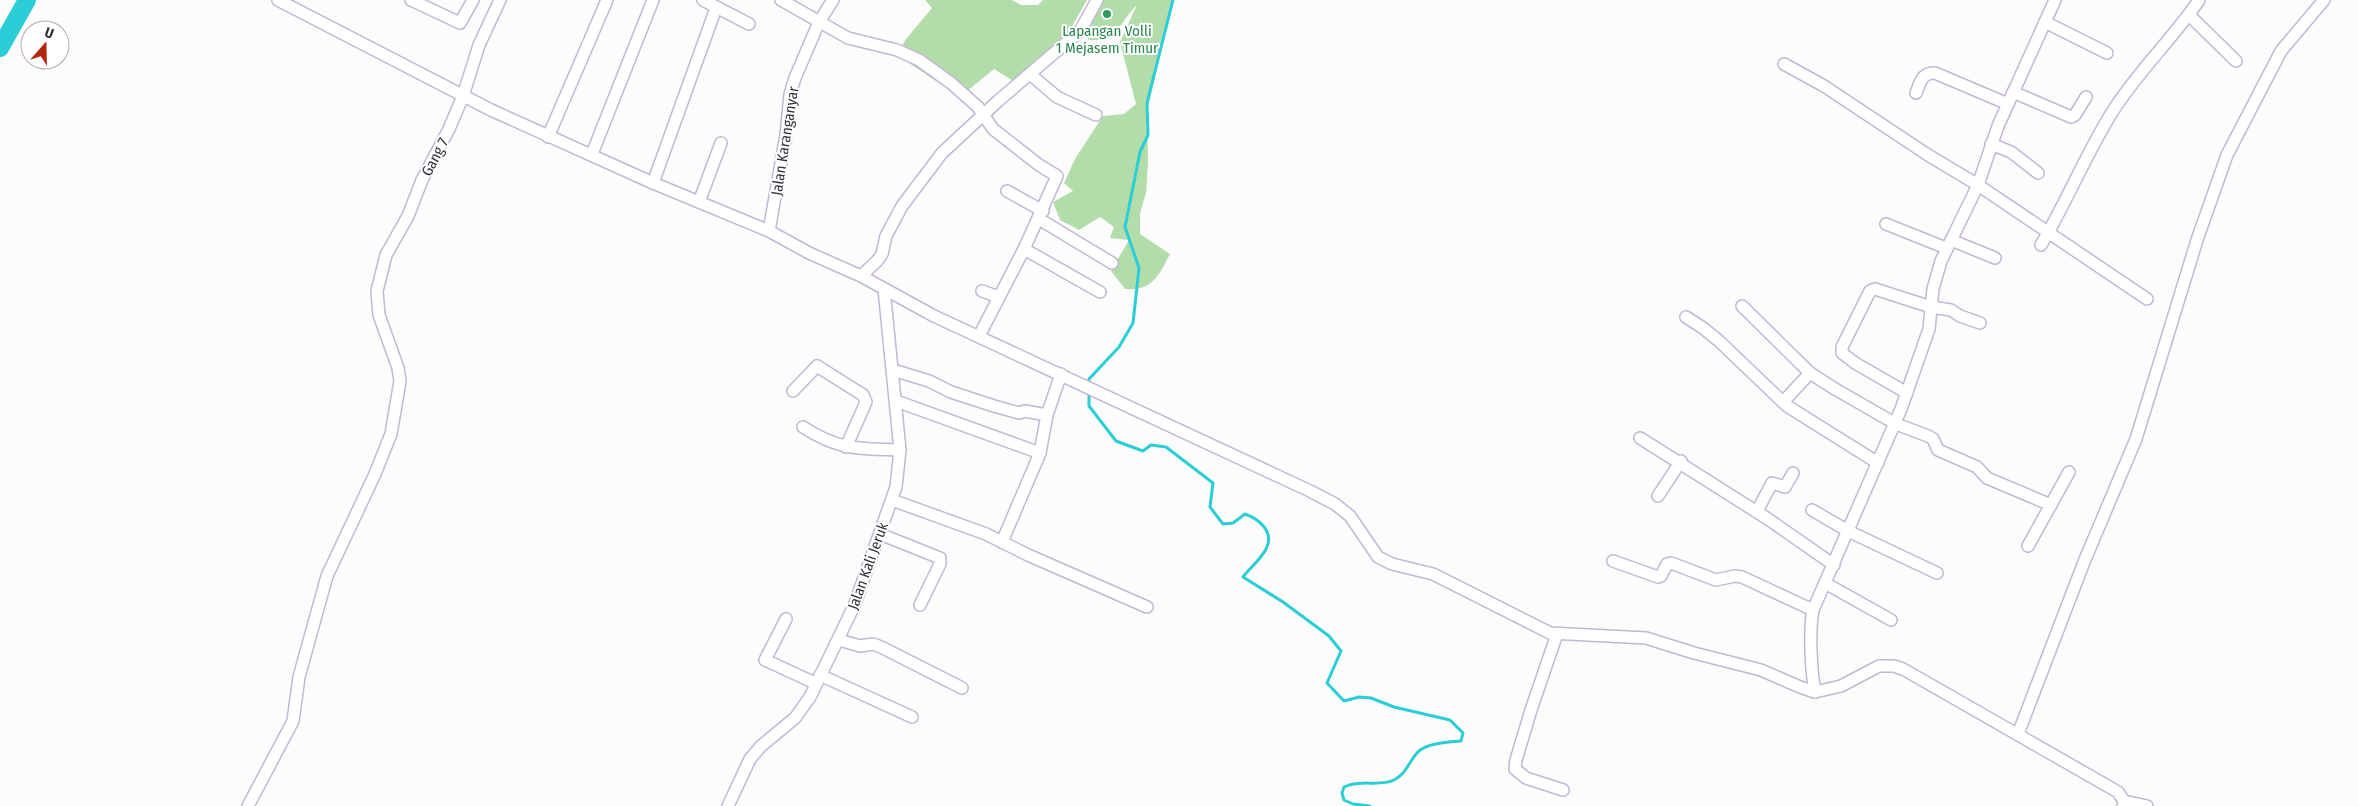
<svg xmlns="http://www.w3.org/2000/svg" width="2358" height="806" font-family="'Fira Sans Condensed',sans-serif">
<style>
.green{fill:#b3dcab}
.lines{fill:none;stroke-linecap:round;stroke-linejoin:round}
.stream{stroke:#2bced7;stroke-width:3}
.river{stroke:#2bced7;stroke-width:18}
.minor-casing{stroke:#c4b6d6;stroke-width:14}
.minor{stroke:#fff;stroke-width:11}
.leisure-dot{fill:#2e9e5b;stroke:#fff;stroke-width:2}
.labels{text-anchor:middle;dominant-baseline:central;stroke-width:4;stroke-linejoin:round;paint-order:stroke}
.leisure-label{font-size:15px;fill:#27864d;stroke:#fff}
.street-label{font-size:15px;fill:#352f3c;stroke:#fff}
</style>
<rect width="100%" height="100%" fill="#fcfcfc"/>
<!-- green -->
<g class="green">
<polygon points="925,0 1012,0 1021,5 1038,5 1043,0 1087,0 1066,37 1076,44 1059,58 1049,54 1015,82 994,69 960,97 897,55 906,39 932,8"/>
<path d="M 1093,0 L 1173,0 L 1147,112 L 1148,163 L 1146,193 L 1140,213 L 1140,234 L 1170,254 C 1159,275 1152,292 1125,289 L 1111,271 L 1129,240 L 1110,238 L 1114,227 L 1100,217 L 1079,230 L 1060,220 L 1053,202 L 1073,191 L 1064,183 L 1075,159 L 1103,116 L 1124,114 L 1136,104 L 1120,42 L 1137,5 C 1119,22 1118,43 1089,40 L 1077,26 Z"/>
</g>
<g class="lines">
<!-- stream -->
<g class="stream">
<polyline points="1089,386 1089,379 1119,347 1133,323 1139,268 1125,227 1140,152 1148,135 1147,103 1173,0"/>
<path d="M 1089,392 L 1089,406 L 1116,441 L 1143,451 L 1151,445 L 1166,447 L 1213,483 L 1210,507 L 1223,524 L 1233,523 L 1245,514 C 1259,519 1275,532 1266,549 C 1261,559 1250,568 1243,577 L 1283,602 L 1329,636 L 1341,651 L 1327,683 L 1344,701 L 1359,697 L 1371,698 L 1394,707 L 1450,720 L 1463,733 L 1461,741 C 1449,742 1425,743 1417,753 C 1409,762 1405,775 1394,780 C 1381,787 1361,779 1344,787 L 1342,793 L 1344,800 L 1353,804 L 1370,806"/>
</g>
<!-- river -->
<polyline class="river" points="0,48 27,0"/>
<defs>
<g id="minor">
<polyline points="278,0 491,110 653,183 769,231 809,253 861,276 934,316 1310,491 1335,504 1350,516 1378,557 1392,564 1433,574 1550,633 1646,638 1694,653 1761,670 1800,687 1815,692 1841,686 1879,666 1894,666 1903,669 2118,792 2124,801 2123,806"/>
<polyline points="411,0 460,23 473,0"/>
<polyline points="703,0 749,24"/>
<polyline points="781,0 848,38 897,50 919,60 951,83 978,107 993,129 1039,165 1057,176 1024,249 979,336"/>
<polyline points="2189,15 2236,61"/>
<polyline points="2045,22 2107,53"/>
<polyline points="1784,64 1824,86 1928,155 1978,185 2147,299"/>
<polyline points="1030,74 1057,97 1096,115"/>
<polyline points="2013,92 2071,117 2075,115 2086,97"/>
<path d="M 1916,93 C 1920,83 1922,72 1935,73 L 2008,104"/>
<polyline points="548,137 607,0"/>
<polyline points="1991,144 2011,152 2038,173"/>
<polyline points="592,154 653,0"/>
<polyline points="653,183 716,8"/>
<polyline points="1007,191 1043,211"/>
<polyline points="699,202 721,143"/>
<polyline points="1039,219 1112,263"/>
<polyline points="1886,224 1946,248"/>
<polyline points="769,231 786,135 790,94 795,78 819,22 833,0"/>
<polyline points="1951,240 1995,258"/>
<path d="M 2041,245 C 2066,203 2085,156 2111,114 C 2136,73 2172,40 2199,0"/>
<polyline points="1024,249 1100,292"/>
<polyline points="861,276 877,261 882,254 886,236 902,206 942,153 998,101 1080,31 1097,0"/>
<polyline points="982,291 999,297"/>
<polyline points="1742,306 1810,373 1835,389 1896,424 1928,436 1933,439 1938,450 1977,467 1987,478 2051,505"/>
<polyline points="1686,317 1703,328 1719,341 1787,406 1878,463"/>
<polyline points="893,370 929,381 951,392 994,406 1019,413 1025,411 1047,415"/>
<polyline points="793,391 817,366 863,395 866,402 846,447"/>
<polyline points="1907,393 1855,363 1842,353 1842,347 1870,291 1875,289 1931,307 1951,310 1960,316 1980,323"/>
<polyline points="896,401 1040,453"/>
<polyline points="1783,402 1810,373"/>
<path d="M 803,427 C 838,450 859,449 900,450"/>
<polyline points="1640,438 1768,519 1834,565"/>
<polyline points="1658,496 1681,461"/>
<polyline points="892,500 986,534 1028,555 1147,607"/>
<polyline points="1812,510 1848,531 1937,573"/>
<polyline points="1757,511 1772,483 1785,487 1793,473"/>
<polyline points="880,534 940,558 940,564 920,605"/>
<polyline points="1002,542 1040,453 1047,415 1061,374"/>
<polyline points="2028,546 2069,472"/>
<polyline points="1613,561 1658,577 1661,576 1667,564 1671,563 1716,580 1735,576 1742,577 1813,610"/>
<polyline points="1825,583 1891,620"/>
<polyline points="786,619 765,660 815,683"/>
<polyline points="1557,634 1531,710 1516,760 1515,769 1526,778 1563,790"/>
<polyline points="839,640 860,646 873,644 881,647 962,688"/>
<polyline points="820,675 912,717"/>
<path d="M 1815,692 C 1811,671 1809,631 1813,610 L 1901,409 L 1929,329 L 1933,289 L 1941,261 L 1978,185 L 1998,126 L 2055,0"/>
<polyline points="2018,734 2084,562 2136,439 2197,240 2227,155 2281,51 2324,0"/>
<polyline points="2124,801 2147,806"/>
<polyline points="248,806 293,721 299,677 327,576 375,474 391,434 400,381 398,368 379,315 377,291 386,255 408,216 422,180 449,129 463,96 479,45 500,0"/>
<polyline points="728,806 750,759 761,746 795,718 810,697 854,606 896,487 900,450 884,289"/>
</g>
</defs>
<!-- minor casing -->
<use href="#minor" class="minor-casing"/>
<!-- minor -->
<use href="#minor" class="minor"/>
</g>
<!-- markers -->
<circle class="leisure-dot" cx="1107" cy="14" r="5"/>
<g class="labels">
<!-- leisure labels -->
<g class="leisure-label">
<text x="1107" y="31">Lapangan Volli<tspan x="1107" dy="17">1 Mejasem Timur</tspan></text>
</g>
<!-- street labels -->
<g class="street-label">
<text transform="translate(785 141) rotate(-81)">Jalan Karanganyar</text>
<text transform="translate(435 157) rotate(-62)">Gang 7</text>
<text transform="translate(868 566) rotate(-70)">Jalan Kali Jeruk</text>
</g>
</g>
<!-- north arrow -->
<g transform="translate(45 45) rotate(20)"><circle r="24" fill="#ffffff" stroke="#aeacb1"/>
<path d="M0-4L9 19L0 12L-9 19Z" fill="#b3270e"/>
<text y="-8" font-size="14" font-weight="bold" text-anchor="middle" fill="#352f3c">U</text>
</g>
</svg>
